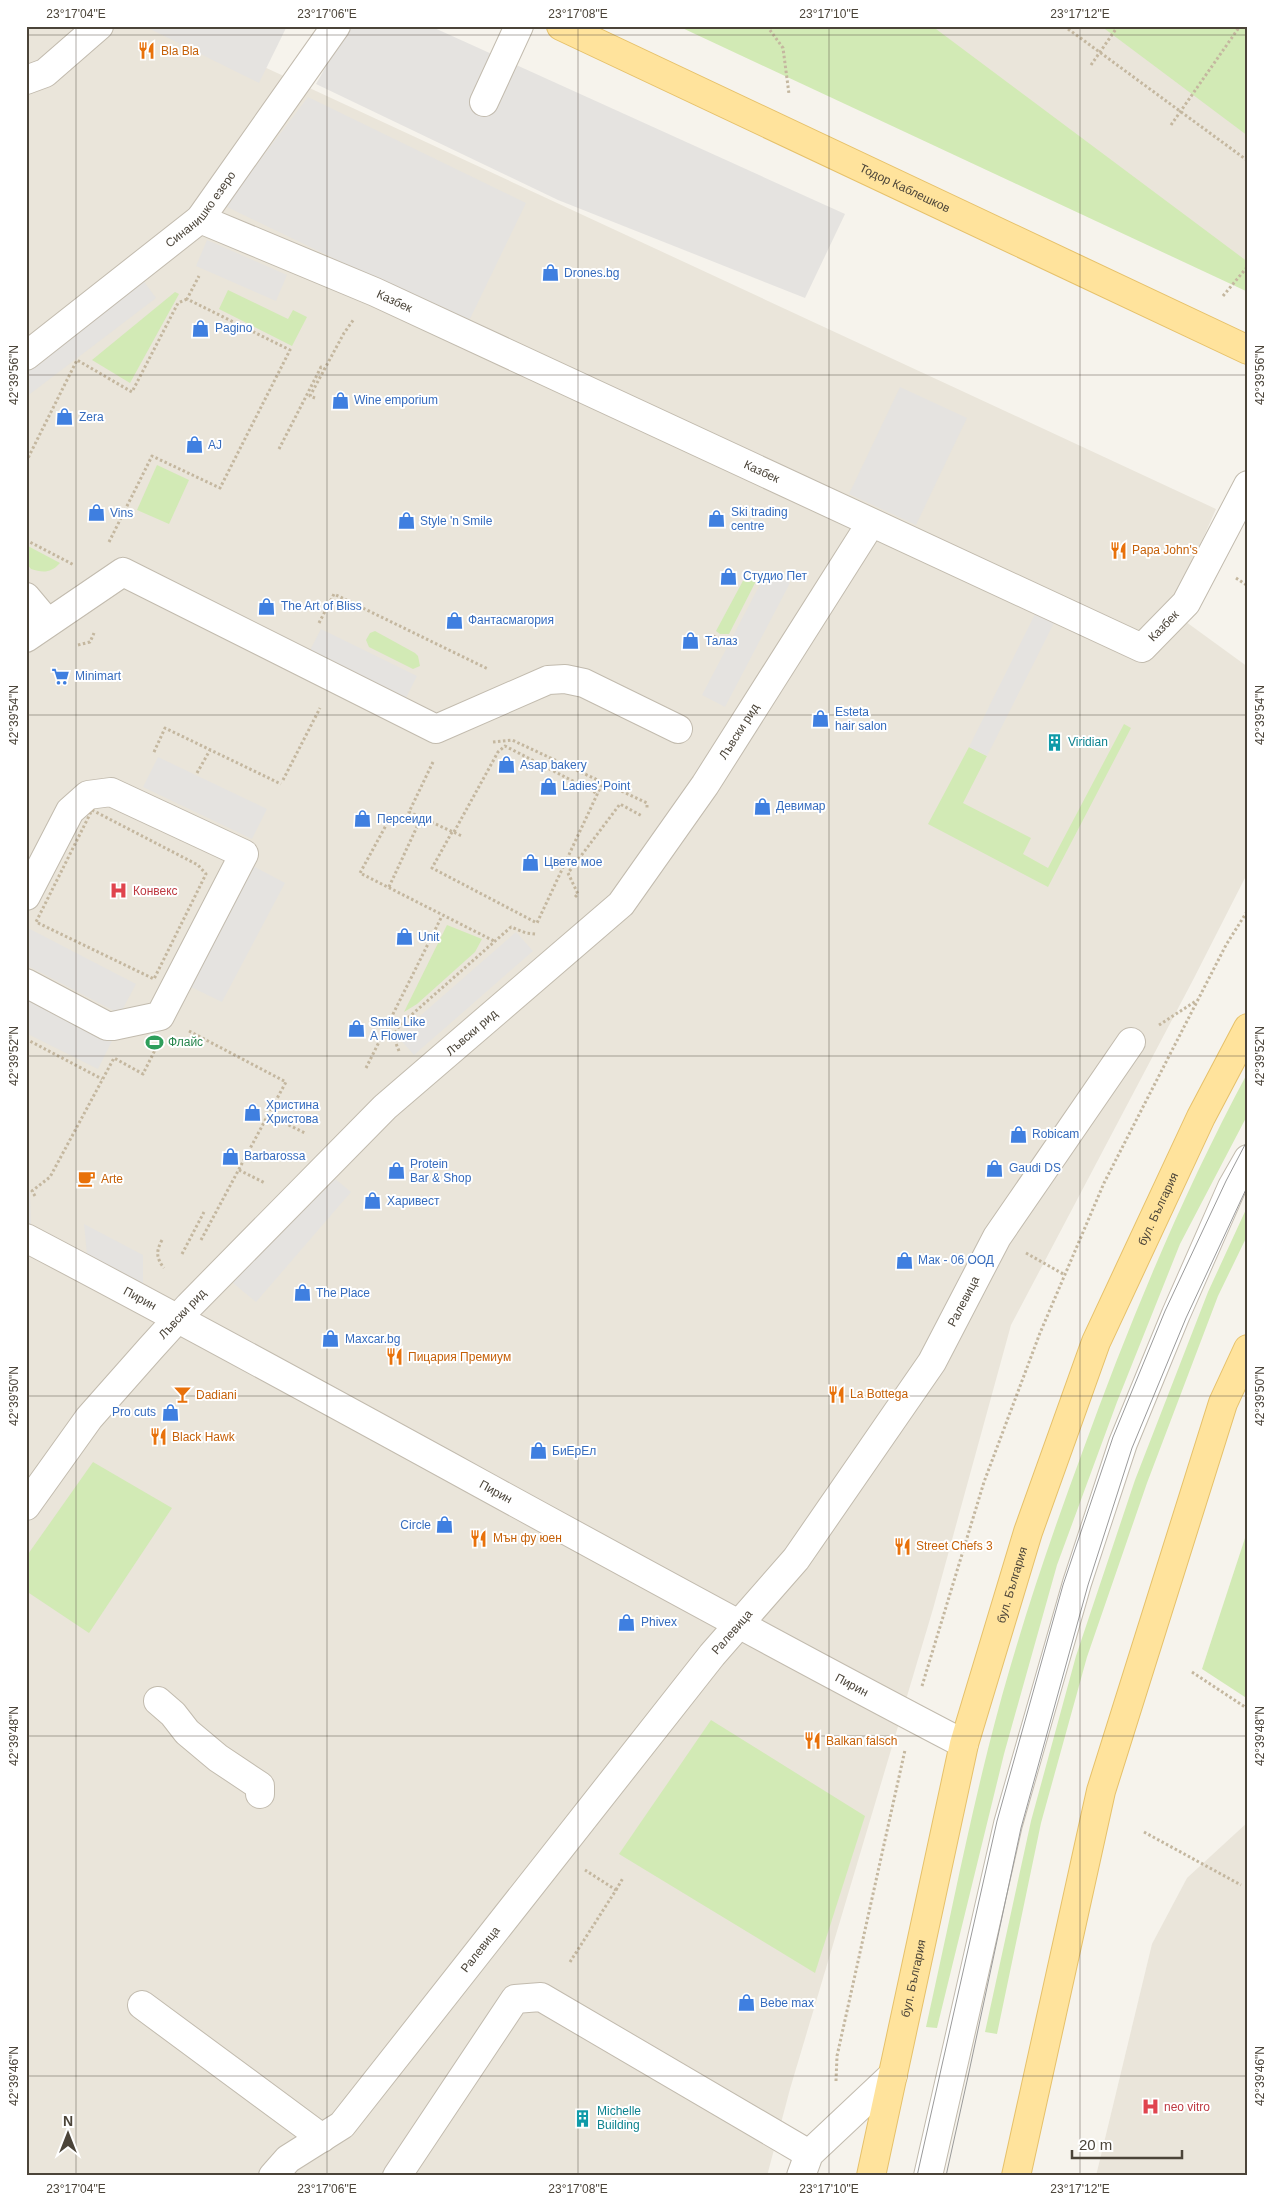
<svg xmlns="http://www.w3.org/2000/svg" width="1274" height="2202" font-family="Arial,sans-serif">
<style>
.residential{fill:#eae5da}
.green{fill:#d2eab5}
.parking{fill:#e5e3e0}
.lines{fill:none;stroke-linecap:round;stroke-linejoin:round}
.minor-casing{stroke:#c2bbae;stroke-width:30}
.major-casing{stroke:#e6c16a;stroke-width:30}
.path{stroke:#c4b79f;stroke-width:3;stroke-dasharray:2.5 2.5;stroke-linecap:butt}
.minor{stroke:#fff;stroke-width:28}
.major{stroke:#ffe39c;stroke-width:28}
.tram{stroke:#9a9a9a;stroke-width:1}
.ticks{fill:none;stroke:#4b4439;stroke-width:1;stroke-opacity:0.45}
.labels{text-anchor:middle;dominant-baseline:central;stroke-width:4;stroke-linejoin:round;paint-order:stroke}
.food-label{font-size:12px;fill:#c56008;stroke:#fff;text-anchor:start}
.street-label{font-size:12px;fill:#4b4439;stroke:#fff}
.shop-label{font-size:12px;fill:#366cbe;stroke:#fff;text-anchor:start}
.culture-label{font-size:12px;fill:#0d838f;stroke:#fff;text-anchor:start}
.health-label{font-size:12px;fill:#be3a42;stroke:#fff;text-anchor:start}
.leisure-label{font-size:12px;fill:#27864d;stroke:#fff;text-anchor:start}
.neatline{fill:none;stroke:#4b4439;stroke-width:2}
.ticks-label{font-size:12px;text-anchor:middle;fill:#4b4439}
</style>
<rect width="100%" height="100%" fill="#f6f3ec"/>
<!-- residential -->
<g class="residential">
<polygon points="26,26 176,26 1216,509 1171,611 1248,667 1248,872 1193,980 1011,1325 933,1609 790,2089 767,2176 26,2176"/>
<polygon points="722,26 1248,26 1248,286"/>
<polygon points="1248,1822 1248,2176 1096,2176 1152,1944 1187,1878"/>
</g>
<!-- green -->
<g class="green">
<polygon points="678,26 932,26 1248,262 1248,292"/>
<polygon points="1101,26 1248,26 1248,136"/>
<polygon points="228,290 288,319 293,310 307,317 292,346 219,309"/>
<polygon points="175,292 179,294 130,383 92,360"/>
<polygon points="157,465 189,480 169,524 137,510"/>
<path d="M 26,545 L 60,563 C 51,573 43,573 31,569 L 26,563 Z"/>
<polygon points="745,577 752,577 756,581 729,634 720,634 716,631"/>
<polygon points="375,631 415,653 418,656 420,666 413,669 369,647 366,640 370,633"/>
<polygon points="1124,724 1131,728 1048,887 928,824 969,747 987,756 963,803 1031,838 1023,854 1048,868"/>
<polygon points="447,925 482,939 475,952 417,1004 404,1012"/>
<path d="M 1248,1072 L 1248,1114 L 1180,1244 L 1117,1402 L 1057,1565 L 1004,1754 L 937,2028 L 926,2027 C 947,1934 965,1841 988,1749 C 1013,1649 1046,1550 1082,1453 C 1129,1323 1182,1195 1248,1072 Z"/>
<polygon points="1248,1205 1248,1234 1218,1296 1147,1483 1087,1657 1041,1823 997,2034 985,2032 1031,1821 1076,1656 1135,1480 1208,1292"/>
<polygon points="93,1462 172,1508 89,1633 26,1591 26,1557"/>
<polygon points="1248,1529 1248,1699 1202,1669"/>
<polygon points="711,1720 865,1816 815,1973 619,1854"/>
</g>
<!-- parking -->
<g class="parking">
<polygon points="144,26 287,26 259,83"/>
<polygon points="349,26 430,26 845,214 805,298 558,200 316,84"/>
<polygon points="308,97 526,203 468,323 225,206"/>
<polygon points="207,240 287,275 276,301 196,266"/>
<polygon points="137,272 156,298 26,397 26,356"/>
<polygon points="900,387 967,418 916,525 849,494"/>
<polygon points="767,571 790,583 725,707 702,695"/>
<polygon points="1037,610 1056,619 987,756 969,747"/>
<polygon points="321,629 417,676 404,702 308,654"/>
<polygon points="158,757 267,809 252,839 143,787"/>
<polygon points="251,865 285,883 222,1002 187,985"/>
<polygon points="26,927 136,984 120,1014 26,965"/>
<polygon points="516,932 533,951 414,1055 397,1036"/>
<polygon points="26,993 114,1037 98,1069 26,1033"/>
<polygon points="328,1173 351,1192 256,1302 233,1283"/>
<polygon points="26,1190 30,1192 31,1227 26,1224"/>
<polygon points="84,1224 143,1255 143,1284 87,1255"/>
</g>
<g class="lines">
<defs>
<g id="minor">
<polyline points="26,80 45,73 99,26"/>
<polyline points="484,102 519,26"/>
<path id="s1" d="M 200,219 L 375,292 L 1142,648 L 1186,603 L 1248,485"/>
<path id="s2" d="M 26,356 L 200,219 L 336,26"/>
<polyline points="26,597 47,622"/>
<polyline points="26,638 123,572 436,729 548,680 565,679 584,683 678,729"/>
<polyline points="26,896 70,811 88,795 111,792 244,854 160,1016 113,1026 107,1026 26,983"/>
<path id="s3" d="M 26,1238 C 341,1403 649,1580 964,1744"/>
<path id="s4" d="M 26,1506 L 89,1418 L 150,1349 L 189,1306 L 385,1107 L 621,904 L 705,785 L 871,523"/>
<polyline points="158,1701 173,1714 187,1732 218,1758 260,1786 260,1794"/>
<polyline points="142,2005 322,2138"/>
<path id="s5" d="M 273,2176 L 288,2159 L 342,2125 L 712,1655 L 796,1559 L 932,1362 L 997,1237 L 1131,1042"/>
<polyline points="397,2176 515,1999 541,1997 809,2154"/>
<polyline points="801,2176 809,2154 893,2075"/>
<polyline points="928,2176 1008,1824 1077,1583 1123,1443 1176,1314 1232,1187 1248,1159"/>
</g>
<g id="major">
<path id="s6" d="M 561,26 L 1248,350"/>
<path id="s7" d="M 871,2176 L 964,1744 L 1028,1532 L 1096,1342 L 1201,1117 L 1248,1028"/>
<polyline points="1016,2176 1101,1791 1223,1403 1248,1349"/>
</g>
</defs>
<!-- minor casing -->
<use href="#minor" class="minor-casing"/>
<!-- major casing -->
<use href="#major" class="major-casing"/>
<!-- path -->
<g class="path">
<polyline points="767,26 783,48 789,94"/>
<polyline points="1064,26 1248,161"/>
<polyline points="1091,65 1118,26"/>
<polyline points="1171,125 1240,26"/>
<polyline points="1223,296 1248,266"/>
<polyline points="315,398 310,396 344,333 354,319"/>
<polyline points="279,449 318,373 321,367 324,369"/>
<polyline points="26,462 77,360 132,392 178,303 187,299"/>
<polyline points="26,540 74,565"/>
<polyline points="109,542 152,456 220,488 290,350 187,299 199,276"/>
<polyline points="1236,578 1248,586"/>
<polyline points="319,623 334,594 488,669"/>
<polyline points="713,636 729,643"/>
<polyline points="78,645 90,642 94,633"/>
<polyline points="493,742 512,740 647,803 647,809"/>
<polyline points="154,752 165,728 281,784"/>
<polyline points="433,762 409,812 462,836"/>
<polyline points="197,773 210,750"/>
<polyline points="283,780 320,708"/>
<polygon points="92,810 198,865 206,874 154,979 36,922"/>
<polyline points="390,818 360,873 494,941"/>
<polyline points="452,832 432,868 537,923 602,784"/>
<polyline points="454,832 498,752 505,746 598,794"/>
<polyline points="389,887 421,818"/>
<polyline points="575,897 578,894 568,873 620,804 642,816"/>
<polyline points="1159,1025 1196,1001"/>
<polyline points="189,1031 286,1082 268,1115 305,1133"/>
<polyline points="26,1039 102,1079"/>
<polyline points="399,1051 393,1036 400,1025 511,927 526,933 535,934"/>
<polyline points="366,1068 442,916"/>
<polyline points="239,1170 265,1183"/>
<polyline points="35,1196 32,1191 50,1177 114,1058 143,1074 155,1050"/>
<path d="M 162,1240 C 156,1251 156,1258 164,1268"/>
<polyline points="201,1240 268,1115"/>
<polyline points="1026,1253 1065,1275"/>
<polyline points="182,1254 204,1212"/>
<polyline points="1192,1672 1248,1709"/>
<polyline points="922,1686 984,1482 1040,1333 1104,1183 1226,945 1248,910"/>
<polyline points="1144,1832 1241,1885"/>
<polyline points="616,1890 623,1878"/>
<polyline points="570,1962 616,1890 585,1870"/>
<polyline points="836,2081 837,2056 905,1750"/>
</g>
<!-- minor -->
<use href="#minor" class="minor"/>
<!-- major -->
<use href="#major" class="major"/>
<!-- tram -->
<g class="tram">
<polyline points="917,2176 997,1821 1063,1585 1113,1437 1165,1311 1226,1181 1248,1139"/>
<polyline points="946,2176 969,2072 1021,1828 1088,1585 1132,1448 1186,1318 1248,1185"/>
</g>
</g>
<!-- ticks -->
<path class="ticks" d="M 76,26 L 76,2176M 327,26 L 327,2176M 578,26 L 578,2176M 829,26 L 829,2176M 1080,26 L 1080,2176M 26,35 L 1248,35M 26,375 L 1248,375M 26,715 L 1248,715M 26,1056 L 1248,1056M 26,1396 L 1248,1396M 26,1736 L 1248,1736M 26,2076 L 1248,2076"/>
<!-- icons -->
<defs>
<symbol id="restaurant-bare" viewBox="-9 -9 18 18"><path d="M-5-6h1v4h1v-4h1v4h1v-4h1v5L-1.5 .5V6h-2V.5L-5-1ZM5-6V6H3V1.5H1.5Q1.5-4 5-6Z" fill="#e8710a" stroke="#fff" stroke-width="2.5" paint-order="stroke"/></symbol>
<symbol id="shop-bare" viewBox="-9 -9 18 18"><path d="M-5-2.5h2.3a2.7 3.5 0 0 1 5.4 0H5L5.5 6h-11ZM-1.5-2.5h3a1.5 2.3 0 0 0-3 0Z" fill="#3f7fe0" stroke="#fff" stroke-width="2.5" paint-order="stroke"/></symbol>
<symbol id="supermarket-bare" viewBox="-9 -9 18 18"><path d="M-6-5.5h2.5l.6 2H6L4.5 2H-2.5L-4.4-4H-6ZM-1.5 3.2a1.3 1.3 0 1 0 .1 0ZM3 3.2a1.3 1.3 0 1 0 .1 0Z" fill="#3f7fe0" stroke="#fff" stroke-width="2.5" paint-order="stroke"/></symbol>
<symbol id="building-bare" viewBox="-9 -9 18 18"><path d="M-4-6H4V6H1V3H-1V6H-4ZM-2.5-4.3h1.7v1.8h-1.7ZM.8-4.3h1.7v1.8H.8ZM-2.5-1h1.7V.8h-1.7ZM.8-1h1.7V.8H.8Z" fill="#0f9aa8" stroke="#fff" stroke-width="2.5" paint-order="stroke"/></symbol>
<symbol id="hospital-bare" viewBox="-9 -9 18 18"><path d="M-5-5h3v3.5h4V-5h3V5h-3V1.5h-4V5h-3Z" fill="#e0444e" stroke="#fff" stroke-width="2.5" paint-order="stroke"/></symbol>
<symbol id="stadium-bare" viewBox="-9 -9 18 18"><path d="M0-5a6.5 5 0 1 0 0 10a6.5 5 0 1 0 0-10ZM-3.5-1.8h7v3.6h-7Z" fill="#2e9e5b" stroke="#fff" stroke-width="2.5" paint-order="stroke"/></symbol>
<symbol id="cafe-bare" viewBox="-9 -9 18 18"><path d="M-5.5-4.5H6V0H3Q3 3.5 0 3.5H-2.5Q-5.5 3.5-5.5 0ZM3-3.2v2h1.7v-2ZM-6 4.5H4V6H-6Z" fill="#e8710a" stroke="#fff" stroke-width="2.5" paint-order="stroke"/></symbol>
<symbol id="bar-bare" viewBox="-9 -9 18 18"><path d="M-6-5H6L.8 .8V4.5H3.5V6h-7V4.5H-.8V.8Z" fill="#e8710a" stroke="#fff" stroke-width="2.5" paint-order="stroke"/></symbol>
</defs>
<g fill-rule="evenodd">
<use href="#restaurant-bare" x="134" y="38" width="25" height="25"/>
<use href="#shop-bare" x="538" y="260" width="25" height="25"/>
<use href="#shop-bare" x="188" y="316" width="25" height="25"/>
<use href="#shop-bare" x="328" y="388" width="25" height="25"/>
<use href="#shop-bare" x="52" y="404" width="25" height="25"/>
<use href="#shop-bare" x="182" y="432" width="25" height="25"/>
<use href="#shop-bare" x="84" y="500" width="25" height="25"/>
<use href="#shop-bare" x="704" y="506" width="25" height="25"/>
<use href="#shop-bare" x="394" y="508" width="25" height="25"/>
<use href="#restaurant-bare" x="1106" y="538" width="25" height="25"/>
<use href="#shop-bare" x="716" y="564" width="25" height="25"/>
<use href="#shop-bare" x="254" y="594" width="25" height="25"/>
<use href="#shop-bare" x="442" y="608" width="25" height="25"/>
<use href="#shop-bare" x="678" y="628" width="25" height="25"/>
<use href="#supermarket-bare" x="48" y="664" width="25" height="25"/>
<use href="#shop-bare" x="808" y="706" width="25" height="25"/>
<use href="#building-bare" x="1042" y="730" width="25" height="25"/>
<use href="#shop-bare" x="494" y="752" width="25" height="25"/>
<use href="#shop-bare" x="536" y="774" width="25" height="25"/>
<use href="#shop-bare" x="750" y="794" width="25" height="25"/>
<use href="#shop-bare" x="350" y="806" width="25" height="25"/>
<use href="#shop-bare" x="518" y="850" width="25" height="25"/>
<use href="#hospital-bare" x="106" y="878" width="25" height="25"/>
<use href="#shop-bare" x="392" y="924" width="25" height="25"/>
<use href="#shop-bare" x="344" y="1016" width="25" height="25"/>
<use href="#stadium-bare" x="142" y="1030" width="25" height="25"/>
<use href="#shop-bare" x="240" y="1100" width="25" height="25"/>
<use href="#shop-bare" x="1006" y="1122" width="25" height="25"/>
<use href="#shop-bare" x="218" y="1144" width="25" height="25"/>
<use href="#shop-bare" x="982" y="1156" width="25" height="25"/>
<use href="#shop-bare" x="384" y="1158" width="25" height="25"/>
<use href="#cafe-bare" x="74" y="1166" width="25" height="25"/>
<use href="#shop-bare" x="360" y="1188" width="25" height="25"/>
<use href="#shop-bare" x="892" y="1248" width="25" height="25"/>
<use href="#shop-bare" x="290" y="1280" width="25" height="25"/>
<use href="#shop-bare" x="318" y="1326" width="25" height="25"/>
<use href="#restaurant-bare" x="382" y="1344" width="25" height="25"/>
<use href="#restaurant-bare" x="824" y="1382" width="25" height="25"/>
<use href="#bar-bare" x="170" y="1382" width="25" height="25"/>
<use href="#shop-bare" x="158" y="1400" width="25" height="25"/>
<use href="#restaurant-bare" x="146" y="1424" width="25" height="25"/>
<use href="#shop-bare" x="526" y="1438" width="25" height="25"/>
<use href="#shop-bare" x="432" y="1512" width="25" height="25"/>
<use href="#restaurant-bare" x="466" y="1526" width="25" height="25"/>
<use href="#restaurant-bare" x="890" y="1534" width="25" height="25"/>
<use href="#shop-bare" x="614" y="1610" width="25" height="25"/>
<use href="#restaurant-bare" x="800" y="1728" width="25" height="25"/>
<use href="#shop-bare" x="734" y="1990" width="25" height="25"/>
<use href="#hospital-bare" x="1138" y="2094" width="25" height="25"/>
<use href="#building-bare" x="570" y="2106" width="25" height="25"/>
</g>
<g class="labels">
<!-- food labels -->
<g class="food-label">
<text x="161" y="51">Bla Bla</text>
<text x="1132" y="550">Papa John's</text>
<text x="101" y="1179">Arte</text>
<text x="408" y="1357">Пицария Премиум</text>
<text x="850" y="1394">La Bottega</text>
<text x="196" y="1395">Dadiani</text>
<text x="172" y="1437">Black Hawk</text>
<text x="493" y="1538">Мън фу юен</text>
<text x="916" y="1546">Street Chefs 3</text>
<text x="826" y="1741">Balkan falsch</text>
</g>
<!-- street labels -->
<g class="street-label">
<text stroke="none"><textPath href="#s6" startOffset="380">Тодор Каблешков</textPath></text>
<text stroke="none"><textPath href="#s2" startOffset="229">Синанишко езеро</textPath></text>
<text stroke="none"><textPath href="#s1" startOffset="211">Казбек</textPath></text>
<text stroke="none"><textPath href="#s1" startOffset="616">Казбек</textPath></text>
<text stroke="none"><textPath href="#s1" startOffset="1066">Казбек</textPath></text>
<text stroke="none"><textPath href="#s4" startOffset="1058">Лъвски рид</textPath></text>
<text stroke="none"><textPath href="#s4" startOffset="652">Лъвски рид</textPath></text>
<text stroke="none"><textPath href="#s7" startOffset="1012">бул. България</textPath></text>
<text stroke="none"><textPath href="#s3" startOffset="129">Пирин</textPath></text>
<text stroke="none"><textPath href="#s5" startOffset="1120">Ралевица</textPath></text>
<text stroke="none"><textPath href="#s4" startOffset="248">Лъвски рид</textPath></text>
<text stroke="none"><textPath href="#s3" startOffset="534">Пирин</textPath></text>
<text stroke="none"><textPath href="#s7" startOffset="608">бул. България</textPath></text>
<text stroke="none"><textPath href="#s5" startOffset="715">Ралевица</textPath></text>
<text stroke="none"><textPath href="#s3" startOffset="939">Пирин</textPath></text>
<text stroke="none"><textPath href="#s5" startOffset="310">Ралевица</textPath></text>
<text stroke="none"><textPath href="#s7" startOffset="202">бул. България</textPath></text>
</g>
<!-- shop labels -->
<g class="shop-label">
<text x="564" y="273">Drones.bg</text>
<text x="215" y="328">Pagino</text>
<text x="354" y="400">Wine emporium</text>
<text x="79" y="417">Zera</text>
<text x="208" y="445">AJ</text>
<text x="731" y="512">Ski trading<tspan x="731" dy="14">centre</tspan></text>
<text x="110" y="513">Vins</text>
<text x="420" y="521">Style 'n Smile</text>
<text x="743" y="576">Студио Пет</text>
<text x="281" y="606">The Art of Bliss</text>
<text x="468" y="620">Фантасмагория</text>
<text x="705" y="641">Талаз</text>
<text x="75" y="676">Minimart</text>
<text x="835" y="712">Esteta<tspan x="835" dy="14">hair salon</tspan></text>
<text x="520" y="765">Asap bakery</text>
<text x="562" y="786">Ladies' Point</text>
<text x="776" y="806">Девимар</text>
<text x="377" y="819">Персеиди</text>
<text x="544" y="862">Цвете мое</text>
<text x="418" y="937">Unit</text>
<text x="370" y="1022">Smile Like<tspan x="370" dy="14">A Flower</tspan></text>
<text x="266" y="1105">Христина<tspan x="266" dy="14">Христова</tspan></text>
<text x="1032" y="1134">Robicam</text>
<text x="244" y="1156">Barbarossa</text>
<text x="410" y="1164">Protein<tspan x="410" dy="14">Bar &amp; Shop</tspan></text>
<text x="1009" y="1168">Gaudi DS</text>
<text x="387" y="1201">Харивест</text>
<text x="918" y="1260">Мак - 06 ООД</text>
<text x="316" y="1293">The Place</text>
<text x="345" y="1339">Maxcar.bg</text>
<text x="156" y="1412" text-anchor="end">Pro cuts</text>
<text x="552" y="1451">БиЕрЕл</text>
<text x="431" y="1525" text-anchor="end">Circle</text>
<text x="641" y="1622">Phivex</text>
<text x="760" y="2003">Bebe max</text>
</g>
<!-- culture labels -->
<g class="culture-label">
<text x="1068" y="742">Viridian</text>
<text x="597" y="2111">Michelle<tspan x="597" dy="14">Building</tspan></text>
</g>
<!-- health labels -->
<g class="health-label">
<text x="133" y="891">Конвекс</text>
<text x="1164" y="2107">neo vitro</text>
</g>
<!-- leisure labels -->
<g class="leisure-label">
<text x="168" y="1042">Флайс</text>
</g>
</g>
<!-- border -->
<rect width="1274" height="2202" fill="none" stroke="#ffffff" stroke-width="55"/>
<!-- north arrow -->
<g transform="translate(68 2134)" stroke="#ffffff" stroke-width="4" paint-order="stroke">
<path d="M0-4L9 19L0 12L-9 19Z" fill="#4b4439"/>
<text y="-8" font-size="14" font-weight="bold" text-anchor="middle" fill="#4b4439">N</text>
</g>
<!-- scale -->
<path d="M1072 2150v8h110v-8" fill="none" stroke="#4b4439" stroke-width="2.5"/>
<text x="1079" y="2150" font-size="15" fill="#4b4439" stroke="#ffffff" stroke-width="4" paint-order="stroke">20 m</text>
<rect x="28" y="28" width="1218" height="2146" class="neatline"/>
<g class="ticks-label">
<text x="76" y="18">23°17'04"E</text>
<text x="327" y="18">23°17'06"E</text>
<text x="578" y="18">23°17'08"E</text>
<text x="829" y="18">23°17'10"E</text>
<text x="1080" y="18">23°17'12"E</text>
<text transform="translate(14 375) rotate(-90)" y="4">42°39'56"N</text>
<text transform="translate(1260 375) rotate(-90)" y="4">42°39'56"N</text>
<text transform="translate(14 715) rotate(-90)" y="4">42°39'54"N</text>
<text transform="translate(1260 715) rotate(-90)" y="4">42°39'54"N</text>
<text transform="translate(14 1056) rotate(-90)" y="4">42°39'52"N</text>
<text transform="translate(1260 1056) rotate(-90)" y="4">42°39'52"N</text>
<text transform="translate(14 1396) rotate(-90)" y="4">42°39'50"N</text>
<text transform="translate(1260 1396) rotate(-90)" y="4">42°39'50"N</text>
<text transform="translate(14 1736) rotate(-90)" y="4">42°39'48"N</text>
<text transform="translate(1260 1736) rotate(-90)" y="4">42°39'48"N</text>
<text transform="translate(14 2076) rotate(-90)" y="4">42°39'46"N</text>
<text transform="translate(1260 2076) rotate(-90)" y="4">42°39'46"N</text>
<text x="76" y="2193">23°17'04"E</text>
<text x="327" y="2193">23°17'06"E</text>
<text x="578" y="2193">23°17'08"E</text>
<text x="829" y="2193">23°17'10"E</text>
<text x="1080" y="2193">23°17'12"E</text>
</g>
</svg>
